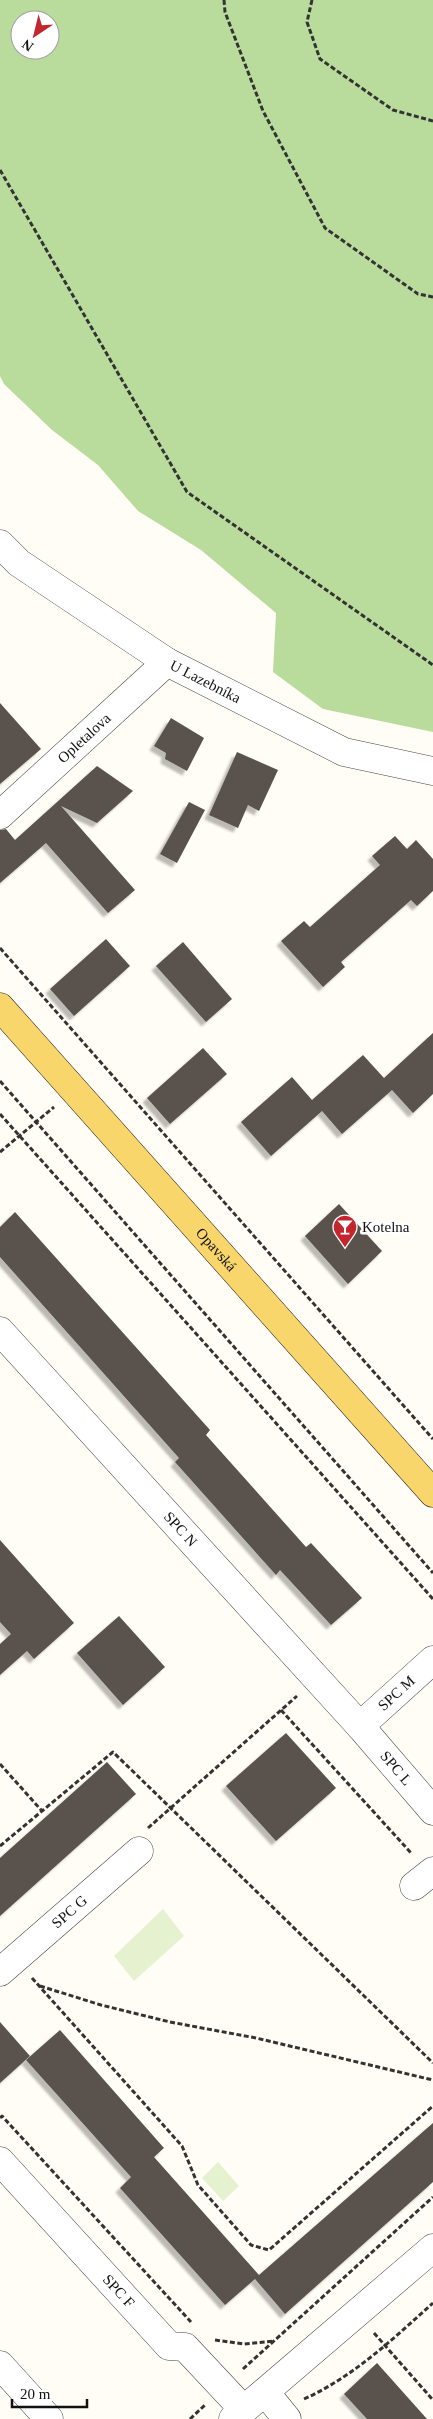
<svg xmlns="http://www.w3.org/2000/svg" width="433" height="2419" font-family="Georgia,serif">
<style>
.forest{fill:#b9dc9c;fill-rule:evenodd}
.pitch{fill:#e6f2cf}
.building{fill:#5a524d;filter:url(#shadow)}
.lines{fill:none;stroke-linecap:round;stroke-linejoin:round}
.minor-casing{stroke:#444;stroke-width:29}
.major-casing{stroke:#222;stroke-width:29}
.path{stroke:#333;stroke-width:3;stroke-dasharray:5 2.5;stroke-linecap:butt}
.minor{stroke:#fff;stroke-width:28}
.major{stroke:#f9d66b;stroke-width:28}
.labels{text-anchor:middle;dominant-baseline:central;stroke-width:5;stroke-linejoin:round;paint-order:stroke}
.street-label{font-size:15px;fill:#111;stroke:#fff}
.poi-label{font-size:15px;fill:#111;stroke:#fff;text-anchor:start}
</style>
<defs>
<filter id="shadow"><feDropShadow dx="-4.5" dy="4.5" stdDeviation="1" flood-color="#0004"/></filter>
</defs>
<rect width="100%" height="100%" fill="#fffdf5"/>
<!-- forest -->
<path class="forest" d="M 0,0 L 433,0 L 433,732 L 323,709 L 273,672 L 276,613 L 201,550 L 138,511 L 98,465 L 52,430 L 4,384 L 0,376 ZM 20,20 L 50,20 L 50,50 L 20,50 Z"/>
<!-- pitch -->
<g class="pitch">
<polygon points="163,1909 184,1936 134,1981 114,1956"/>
<polygon points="218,2162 239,2186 223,2201 202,2178"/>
</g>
<!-- building -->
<g class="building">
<polygon points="0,703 41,749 0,784"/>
<polygon points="171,718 204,738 187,771 165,759 166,753 154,746"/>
<polygon points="237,752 278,770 259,811 248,805 238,828 209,815"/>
<polygon points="97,766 133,791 97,823 61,806 135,890 108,913 46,843 0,883 0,830 6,829 15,840"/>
<polygon points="189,802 205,810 177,863 160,854"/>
<polygon points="395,836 407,849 416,840 433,859 433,891 417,906 411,900 341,962 345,967 323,987 281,941 304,921 310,927 380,865 372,856"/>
<polygon points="106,939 130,966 74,1016 50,989"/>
<polygon points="183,942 232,999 206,1022 156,966"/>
<polygon points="433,1033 433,1094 413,1113 392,1090 342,1134 322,1111 271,1156 241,1122 292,1077 312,1100 363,1055 384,1078"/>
<polygon points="203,1048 227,1074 170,1124 147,1098"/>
<polygon points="339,1204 382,1251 348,1284 305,1236"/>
<polygon points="15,1212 210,1430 206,1435 306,1547 311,1543 362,1598 331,1625 280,1570 276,1575 225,1518 175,1462 179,1458 0,1257 0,1227"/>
<polygon points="0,1540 74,1623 34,1659 27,1651 0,1675 0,1644 11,1634 0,1622"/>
<polygon points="119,1616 165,1667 123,1705 77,1653"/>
<polygon points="286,1733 336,1788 276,1841 226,1786"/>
<polygon points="107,1762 136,1794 0,1916 0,1858"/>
<polygon points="0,2022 30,2056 0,2083"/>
<polygon points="60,2030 164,2148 154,2157 259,2275 433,2123 433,2182 285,2314 255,2279 225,2305 120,2188 131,2177 26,2060"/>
<polygon points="377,2363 427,2419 367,2419 344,2394"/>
</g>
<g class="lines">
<defs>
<g id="minor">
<path id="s1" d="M 0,544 L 19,563 L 167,662 L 344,752 L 433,771"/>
<path id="s2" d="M 0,815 L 167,662"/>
<path id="s3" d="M 0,1331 L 360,1726 L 433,1811"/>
<path id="s4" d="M 360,1726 L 433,1660"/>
<polyline points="414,1886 433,1871"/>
<path id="s5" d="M 0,1972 L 139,1851"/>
<path id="s6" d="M 0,2161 L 169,2346 L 185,2347 L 244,2410"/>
<polyline points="0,2365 49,2419"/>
<polyline points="265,2392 287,2419"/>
<polyline points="233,2419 433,2248"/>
</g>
<g id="major">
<path id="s7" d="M 0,1007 L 433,1493"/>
</g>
</defs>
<!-- minor casing -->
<use href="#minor" class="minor-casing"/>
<!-- major casing -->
<use href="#major" class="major-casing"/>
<!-- path -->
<g class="path">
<polyline points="224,0 225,12 263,111 325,228 418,294 433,297"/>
<polyline points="312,0 307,22 320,59 393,110 433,121"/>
<polyline points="0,170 187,492 433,665"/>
<polyline points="0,948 433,1439"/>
<polyline points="0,1081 433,1573"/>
<polyline points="0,1114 433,1599"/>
<polyline points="0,1152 54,1107"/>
<polyline points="281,1710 412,1854"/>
<polyline points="0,1764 42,1811"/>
<polyline points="148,1828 297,1696"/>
<polyline points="0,1846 113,1752 433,2063"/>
<polyline points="32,1978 182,2146 198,2185 251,2245 269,2250 433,2106"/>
<polyline points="40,1986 101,2005 170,2022 256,2038 433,2080"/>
<polyline points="0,2118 2,2116 191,2322"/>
<polyline points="374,2333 433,2400"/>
<polyline points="215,2340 244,2344 274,2341"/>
<polyline points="243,2369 433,2197"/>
<path d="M 304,2399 C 353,2377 393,2339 433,2303"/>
<polyline points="190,2419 205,2405"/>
</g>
<!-- minor -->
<use href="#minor" class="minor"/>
<!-- major -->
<use href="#major" class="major"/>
</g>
<!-- icons -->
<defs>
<symbol id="bar-pin" viewBox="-11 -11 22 30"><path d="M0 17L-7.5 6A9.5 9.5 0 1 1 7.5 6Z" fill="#c4262e" stroke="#fff"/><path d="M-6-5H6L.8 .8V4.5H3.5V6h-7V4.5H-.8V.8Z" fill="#fff"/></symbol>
</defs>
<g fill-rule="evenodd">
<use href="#bar-pin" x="331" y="1213" width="28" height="38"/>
</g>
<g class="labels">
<!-- street labels -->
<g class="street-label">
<text stroke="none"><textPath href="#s1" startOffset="248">U Lazebníka</textPath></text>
<text stroke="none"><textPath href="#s2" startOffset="114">Opletalova</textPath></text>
<text stroke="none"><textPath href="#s7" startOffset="325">Opavská</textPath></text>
<text stroke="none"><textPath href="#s3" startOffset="268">SPC N</textPath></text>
<text stroke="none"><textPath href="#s4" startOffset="49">SPC M</textPath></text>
<text stroke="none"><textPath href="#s3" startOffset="590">SPC L</textPath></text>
<text stroke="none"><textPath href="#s5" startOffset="92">SPC G</textPath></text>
<text stroke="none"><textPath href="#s6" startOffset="176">SPC F</textPath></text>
</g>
<!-- poi labels -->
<g class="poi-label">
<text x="362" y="1227">Kotelna</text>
</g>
</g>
<!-- north arrow -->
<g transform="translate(35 35) rotate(215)"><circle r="24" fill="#ffffff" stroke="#a0a0a0"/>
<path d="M0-4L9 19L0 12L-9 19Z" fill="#c4262e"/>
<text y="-8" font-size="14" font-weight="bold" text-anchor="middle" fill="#111111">N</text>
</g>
<!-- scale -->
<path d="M12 2399v8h75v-8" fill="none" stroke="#111111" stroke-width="2.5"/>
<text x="20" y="2399" font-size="15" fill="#111111" stroke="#ffffff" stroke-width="4" paint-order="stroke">20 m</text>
</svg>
